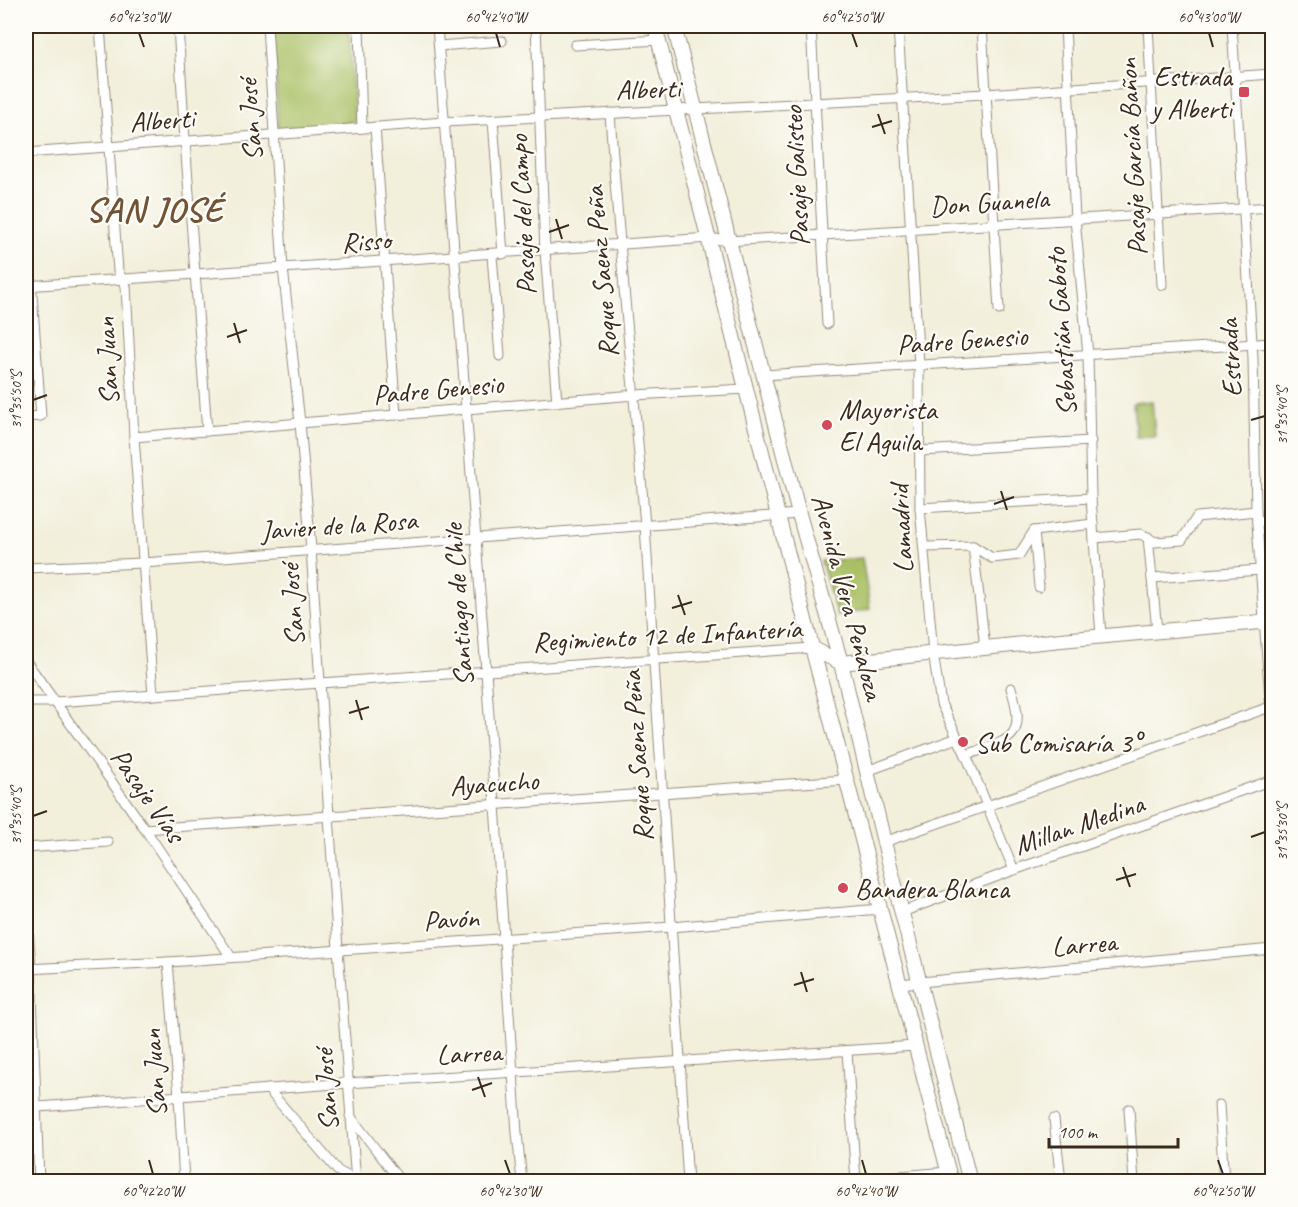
<svg xmlns="http://www.w3.org/2000/svg" width="1298" height="1207" font-family="Caveat,sans-serif">
<style>
.green{fill:#a9bf63;stroke:#727440;stroke-width:1.5}
.lines{fill:none;stroke-linecap:round;stroke-linejoin:round}
.street-casing{stroke:#968c7c;stroke-width:11}
.secondary-casing{stroke:#968c7c;stroke-width:16}
.street{stroke:#fff;stroke-width:9}
.secondary{stroke:#fff;stroke-width:14}
.ticks{fill:none;stroke:#3b2a1e;stroke-width:2}
.poi-dot{fill:#d1495b;stroke:#fdfcf7;stroke-width:2}
.labels{text-anchor:middle;dominant-baseline:central;stroke-width:4.5;stroke-linejoin:round;paint-order:stroke}
.poi-label{font-size:28px;fill:#3b2a1e;stroke:#fdfcf7;text-anchor:start}
.street-label{font-size:28px;fill:#3b2a1e;stroke:#fdfcf7}
.district-label{font-size:34px;font-weight:bold;letter-spacing:1.5px;fill:#725336;stroke:#fdfcf7}
.neatline{fill:none;stroke:#3b2a1e;stroke-width:2}
.ticks-label{font-size:15px;text-anchor:middle;fill:#3b2a1e}
</style>
<rect width="100%" height="100%" fill="#fdfcf7"/>
<filter id="ink" filterUnits="userSpaceOnUse"><feTurbulence type="fractalNoise" baseFrequency=".0167" numOctaves="2"/><feDisplacementMap in="SourceGraphic" scale="12" xChannelSelector="R" yChannelSelector="G"/><feConvolveMatrix kernelMatrix="1 2 1 2 8 2 1 2 1" color-interpolation-filters="sRGB"/></filter>
<filter id="wash" filterUnits="userSpaceOnUse"><feTurbulence type="fractalNoise" baseFrequency=".008" numOctaves="4" result="noise"/><feDisplacementMap in="SourceGraphic" scale="24" xChannelSelector="R" yChannelSelector="G"/><feGaussianBlur stdDeviation="1.35" result="paint"/><feColorMatrix in="noise" values="0 0 0 0 0 0 0 0 0 0 0 0 0 0 0 0 0 1.4 0 .05"/><feComposite in="paint" operator="in"/></filter>
<g filter="url(#wash)">
<rect width="100%" height="100%" fill="#f2efdb"/>
<!-- green -->
<g class="green">
<polygon points="273,26 349,26 355,122 278,128"/>
<polygon points="1152,401 1155,436 1136,437 1133,403"/>
<polygon points="862,558 870,609 837,616 821,561"/>
</g>
</g>
<g filter="url(#ink)">
<g class="lines">
<defs>
<g id="street">
<polyline points="100,26 118,271 126,286 134,437 153,695"/>
<polyline points="178,26 185,141 207,431"/>
<polyline points="267,26 283,268 300,423 311,549 338,949 356,1182"/>
<polyline points="359,26 362,128"/>
<polyline points="437,26 486,671 517,1133 522,1182"/>
<polyline points="536,26 545,251 557,402"/>
<polyline points="811,26 827,324"/>
<polyline points="898,26 919,365 920,508 933,653 941,704 966,755 1014,870"/>
<polyline points="982,26 999,310"/>
<polyline points="1065,26 1075,219 1088,355 1091,498 1101,636"/>
<polyline points="1148,26 1162,285"/>
<polyline points="1232,26 1253,358 1256,511 1272,725"/>
<polyline points="575,45 659,40"/>
<polyline points="439,46 502,41"/>
<path d="M 610,113 C 619,251 634,388 645,526 C 661,744 674,963 688,1182"/>
<polyline points="493,120 503,254"/>
<polyline points="375,127 396,415"/>
<polyline points="26,153 445,122 986,94 1272,74"/>
<polyline points="26,213 41,416 26,417"/>
<polyline points="492,255 500,356"/>
<polyline points="26,286 709,238 728,241 1272,207"/>
<polyline points="763,375 1272,343"/>
<polyline points="134,437 634,395 746,389"/>
<polyline points="921,451 1091,441"/>
<polyline points="920,508 1091,498"/>
<polyline points="1257,522 1272,520"/>
<polyline points="1034,531 1039,587"/>
<polyline points="1148,537 1157,631"/>
<polyline points="1094,538 1141,534 1155,542 1182,540 1197,517 1256,511"/>
<polyline points="973,546 985,647"/>
<polyline points="924,547 973,546 992,558 1019,555 1034,531 1093,524"/>
<polyline points="26,568 143,563 799,514"/>
<polyline points="1152,578 1260,570"/>
<polyline points="26,661 145,829 231,957"/>
<polyline points="26,702 56,702 812,648"/>
<path d="M 966,755 C 1009,740 1028,740 1011,688"/>
<polyline points="867,771 957,738"/>
<polyline points="145,829 846,780"/>
<polyline points="884,842 1270,707"/>
<polyline points="26,848 108,842"/>
<polyline points="26,902 31,968 39,1182"/>
<polyline points="902,912 1014,870 1272,780"/>
<polyline points="168,962 179,1096 184,1182"/>
<polyline points="26,969 168,962 671,927 880,909"/>
<polyline points="899,984 1272,949"/>
<polyline points="847,1051 856,1182"/>
<polyline points="268,1089 338,1171 355,1180"/>
<polyline points="1219,1105 1224,1182"/>
<polyline points="26,1108 348,1083 915,1046"/>
<polyline points="1129,1109 1134,1182"/>
<polyline points="350,1116 401,1182"/>
<polyline points="1054,1119 1061,1182"/>
<polyline points="827,1182 948,1172"/>
</g>
<g id="secondary">
<polyline points="655,26 778,516 951,1182"/>
<polyline points="674,26 799,514 841,663 884,842 970,1182"/>
<polyline points="812,648 841,663 1061,640 1272,621"/>
</g>
</defs>
<!-- street casing -->
<use href="#street" class="street-casing"/>
<!-- secondary casing -->
<use href="#secondary" class="secondary-casing"/>
<!-- street -->
<use href="#street" class="street"/>
<!-- secondary -->
<use href="#secondary" class="secondary"/>
</g>
</g>
<!-- ticks -->
<path class="ticks" d="M 139,33 L 144,47M 496,33 L 500,47M 852,33 L 857,47M 1209,33 L 1213,47M 878,114 L 885,134M 872,127 L 892,121M 556,219 L 562,239M 549,232 L 569,225M 234,323 L 240,343M 227,337 L 247,330M 33,400 L 47,395M 1251,420 L 1265,416M 1001,491 L 1007,510M 994,504 L 1014,497M 678,595 L 685,615M 672,608 L 692,602M 356,700 L 362,720M 349,713 L 369,707M 33,816 L 47,811M 1251,837 L 1265,832M 1123,867 L 1130,887M 1116,880 L 1136,874M 801,972 L 807,992M 794,985 L 814,979M 478,1077 L 485,1097M 472,1090 L 492,1083M 149,1160 L 153,1174M 505,1160 L 510,1174M 862,1160 L 866,1174M 1218,1160 L 1223,1174"/>
<!-- markers -->
<g class="poi-dot">
<rect x="1238" y="86" width="12" height="12" rx="3"/>
<circle cx="827" cy="425" r="6"/>
<circle cx="963" cy="742" r="6"/>
<circle cx="843" cy="888" r="6"/>
</g>
<g class="labels">
<!-- poi labels -->
<g class="poi-label">
<text x="1232" y="76" text-anchor="end">Estrada<tspan x="1232" dy="32">y Alberti</tspan></text>
<text x="839" y="409">Mayorista<tspan x="839" dy="32">El Aguila</tspan></text>
<text x="975" y="742">Sub Comisaría 3°</text>
<text x="855" y="888">Bandera Blanca</text>
</g>
<!-- street labels -->
<g class="street-label">
<text transform="translate(648 89) rotate(-2)">Alberti</text>
<text transform="translate(162 120) rotate(-4)">Alberti</text>
<text transform="translate(250 120) rotate(-94)">San José</text>
<text transform="translate(1132 157) rotate(-93)">Pasaje García Bañon</text>
<text transform="translate(796 176) rotate(-93)">Pasaje Galisteo</text>
<text transform="translate(989 202) rotate(-4)">Don Guanela</text>
<text transform="translate(522 215) rotate(-93)">Pasaje del Campo</text>
<text transform="translate(366 241) rotate(-4)">Risso</text>
<text transform="translate(601 272) rotate(-95)">Roque Saenz Peña</text>
<text transform="translate(1061 332) rotate(-94)">Sebastián Gaboto</text>
<text transform="translate(962 340) rotate(-4)">Padre Genesio</text>
<text transform="translate(1230 358) rotate(-93)">Estrada</text>
<text transform="translate(107 361) rotate(-93)">San Juan</text>
<text transform="translate(438 389) rotate(-5)">Padre Genesio</text>
<text transform="translate(339 525) rotate(-4)">Javier de la Rosa</text>
<text transform="translate(901 529) rotate(-93)">Lamadrid</text>
<text transform="translate(848 597) rotate(75)">Avenida Vera Peñaloza</text>
<text transform="translate(292 605) rotate(-94)">San José</text>
<text transform="translate(458 605) rotate(-94)">Santiago de Chile</text>
<text transform="translate(667 635) rotate(-3)">Regimiento 12 de Infantería</text>
<text transform="translate(637 756) rotate(-94)">Roque Saenz Peña</text>
<text transform="translate(494 783) rotate(-4)">Ayacucho</text>
<text transform="translate(148 795) rotate(55)">Pasaje Vías</text>
<text transform="translate(1079 824) rotate(-19)">Millan Medina</text>
<text transform="translate(451 919) rotate(-4)">Pavón</text>
<text transform="translate(1084 944) rotate(-5)">Larrea</text>
<text transform="translate(469 1053) rotate(-3)">Larrea</text>
<text transform="translate(154 1073) rotate(-94)">San Juan</text>
<text transform="translate(326 1090) rotate(-94)">San José</text>
</g>
<!-- district labels -->
<g class="district-label">
<text x="155" y="209">SAN JOSÉ</text>
</g>
</g>
<!-- margin -->
<rect width="1298" height="1207" fill="none" stroke="#fdfcf7" stroke-width="66"/>
<!-- scale -->
<path d="M1049 1138v9h129v-9" fill="none" stroke="#3b2a1e" stroke-width="3"/>
<text x="1058" y="1138" font-size="18" fill="#3b2a1e" stroke="#fdfcf7" stroke-width="4.5" paint-order="stroke">100 m</text>
<rect x="33" y="33" width="1232" height="1141" class="neatline"/>
<g class="ticks-label">
<text x="139" y="22">60°42'30"W</text>
<text x="496" y="22">60°42'40"W</text>
<text x="852" y="22">60°42'50"W</text>
<text x="1209" y="22">60°43'00"W</text>
<text transform="translate(16 400) rotate(-90)" y="5">31°35'50"S</text>
<text transform="translate(1282 416) rotate(-90)" y="5">31°35'40"S</text>
<text transform="translate(16 816) rotate(-90)" y="5">31°35'40"S</text>
<text transform="translate(1282 832) rotate(-90)" y="5">31°35'30"S</text>
<text x="153" y="1196">60°42'20"W</text>
<text x="510" y="1196">60°42'30"W</text>
<text x="866" y="1196">60°42'40"W</text>
<text x="1223" y="1196">60°42'50"W</text>
</g>
</svg>
